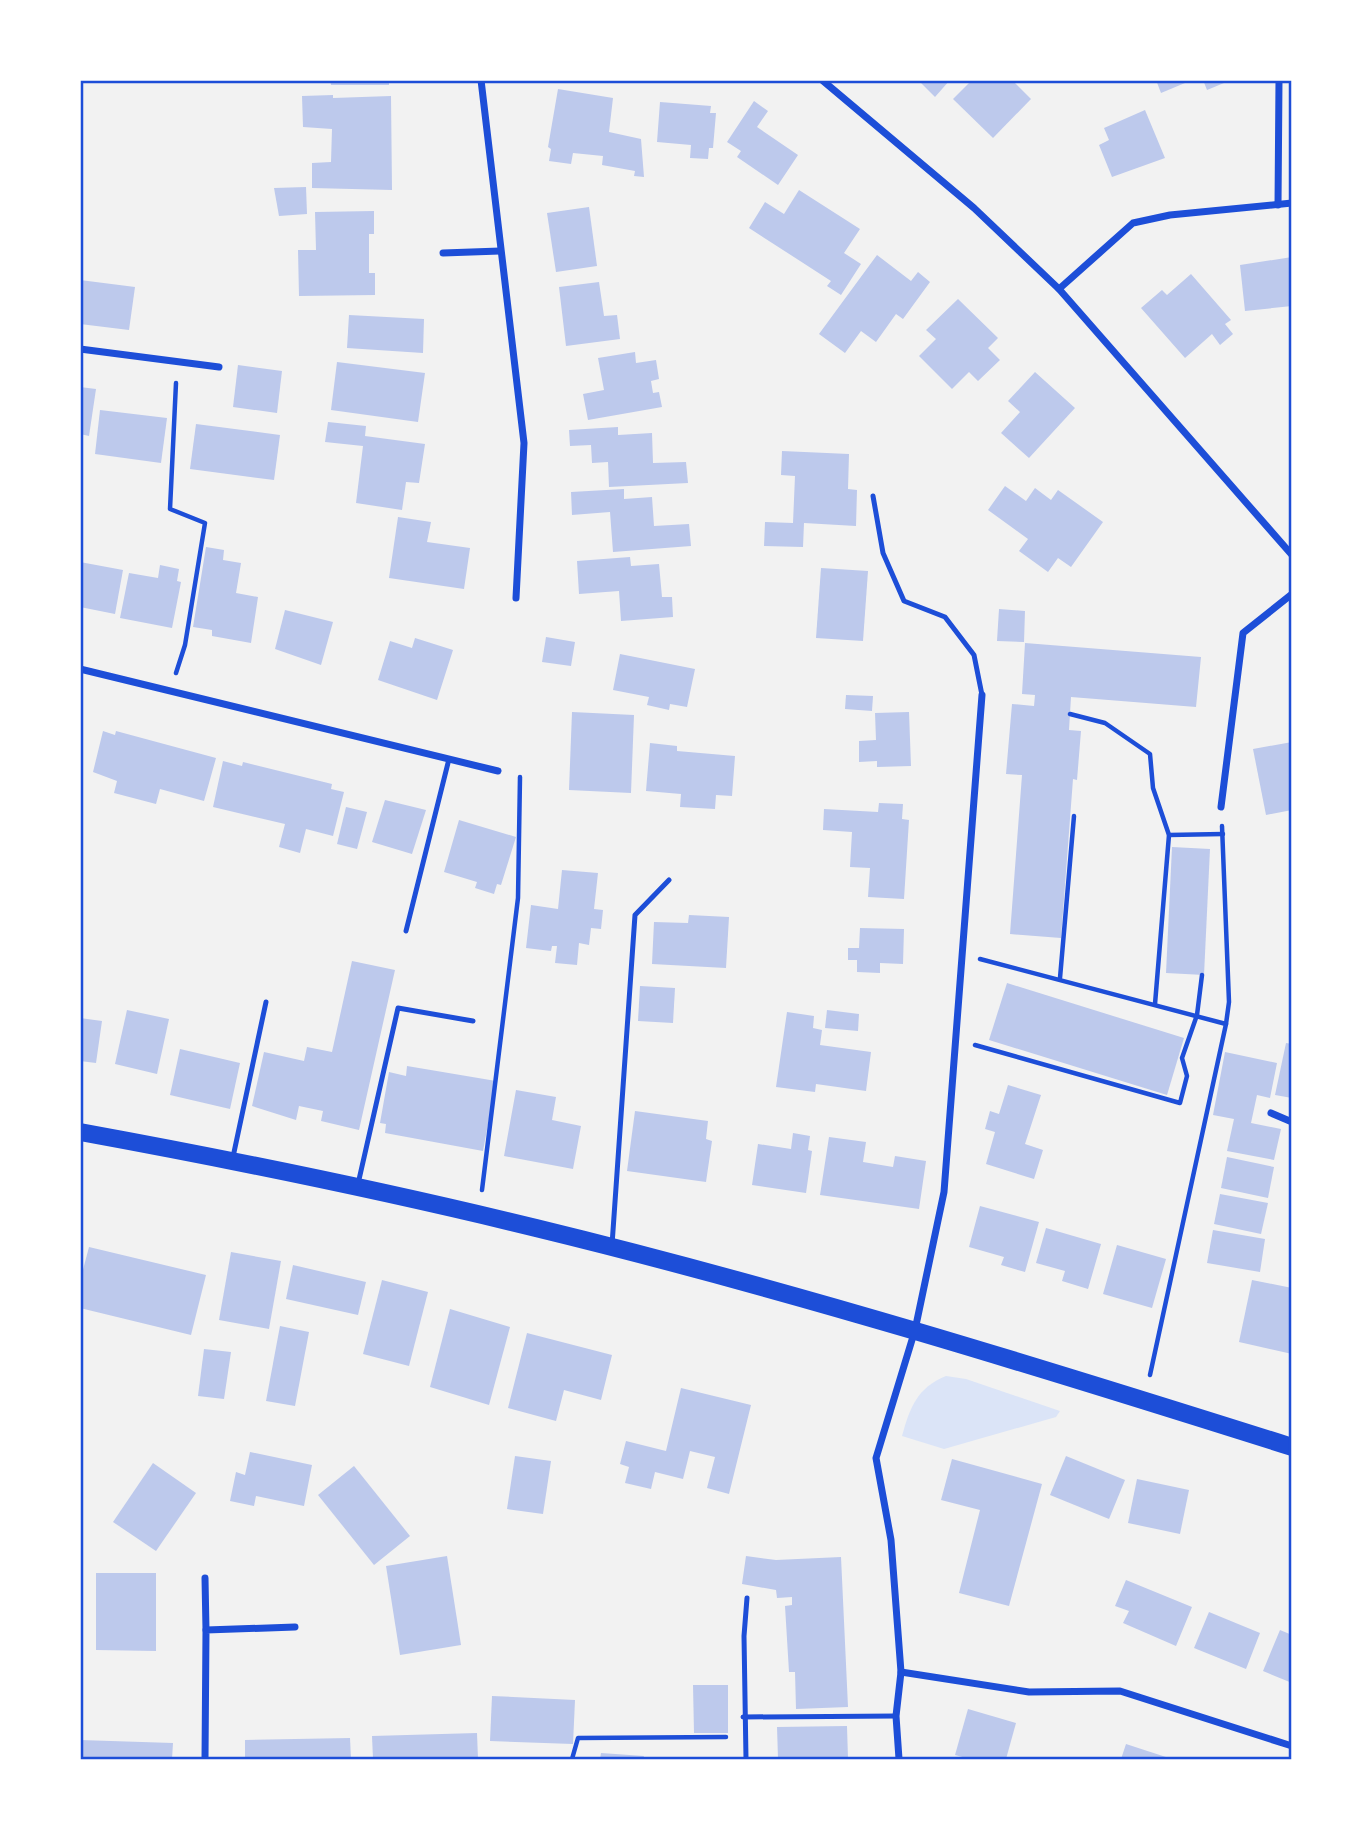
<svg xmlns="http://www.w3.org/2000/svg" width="1372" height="1840" font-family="'Noto Sans',sans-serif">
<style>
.green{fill:#dbe4f7}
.building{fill:#bdc9ec}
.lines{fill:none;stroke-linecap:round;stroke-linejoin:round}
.path{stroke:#1d4ed8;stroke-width:4.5}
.service{stroke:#1d4ed8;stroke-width:5}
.minor{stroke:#1d4ed8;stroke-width:7}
.primary{stroke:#1d4ed8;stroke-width:18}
.neatline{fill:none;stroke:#1d4ed8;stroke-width:2.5}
</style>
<rect width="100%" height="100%" fill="#f2f2f2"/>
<!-- green -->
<path class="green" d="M 946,1376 L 966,1379 L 1060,1411 L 1056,1417 L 944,1449 L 902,1436 C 910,1407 917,1388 946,1376 Z"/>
<!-- building -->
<g class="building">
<polygon points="330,80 389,80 389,85 331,85"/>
<polygon points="924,80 950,80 935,97 921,83"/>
<polygon points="972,80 1012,80 1031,99 993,138 953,99"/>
<polygon points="1156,80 1184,80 1185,83 1161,93"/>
<polygon points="1203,80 1223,80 1224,83 1207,90"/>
<polygon points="558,89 613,98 609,132 641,139 644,177 634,176 635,171 602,165 603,156 573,153 571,164 549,161 551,149 548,147"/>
<polygon points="333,95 333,98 391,96 392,190 312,188 312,163 331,162 332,129 303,127 302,96"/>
<polygon points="754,101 768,111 757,127 798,155 778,185 737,157 741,151 727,142"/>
<polygon points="660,102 711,106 710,113 716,113 713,148 709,148 708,159 690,158 691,145 657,142"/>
<polygon points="1145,110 1165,158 1112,177 1099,145 1109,140 1104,128"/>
<polygon points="306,187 307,214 279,216 274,188"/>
<polygon points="799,190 860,229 844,253 861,264 841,295 827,286 831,281 749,228 765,202 784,214"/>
<polygon points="589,207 597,266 556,272 547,213"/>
<polygon points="374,211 374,234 369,234 369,273 375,273 375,295 299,296 298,250 316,250 315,212"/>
<polygon points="877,255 911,281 918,272 930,282 903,319 896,314 876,342 861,331 845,353 819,334"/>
<polygon points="1292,257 1292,306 1245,311 1240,265"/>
<polygon points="1191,274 1231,320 1225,324 1233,334 1220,345 1212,334 1185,358 1141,308 1162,290 1167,295"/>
<polygon points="80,280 135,287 129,330 80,324"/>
<polygon points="599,282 604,316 617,315 620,339 566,346 559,287"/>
<polygon points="958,299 998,338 988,348 1000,360 978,381 969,372 952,389 919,356 936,339 926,330"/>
<polygon points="349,315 424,319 423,353 347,348"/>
<polygon points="635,352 636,363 656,360 659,379 651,381 653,393 659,392 662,407 588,420 583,394 604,390 598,358"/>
<polygon points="337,362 425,373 418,422 331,410"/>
<polygon points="238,365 282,371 277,413 233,407"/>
<polygon points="1035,372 1075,408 1029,458 1001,433 1020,412 1008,401"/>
<polygon points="80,387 96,389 89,436 80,434"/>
<polygon points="100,410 167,418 161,463 95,454"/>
<polygon points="328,422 366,426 365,436 425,444 419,483 406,482 402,510 356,503 363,446 325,442"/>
<polygon points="196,424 280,435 274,480 190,469"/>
<polygon points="618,427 618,435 652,433 653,463 686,462 688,483 609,487 608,462 592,463 591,445 570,446 569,430"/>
<polygon points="782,451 849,454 848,489 857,490 856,526 804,523 803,547 764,546 765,522 793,523 795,476 781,475"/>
<polygon points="1005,486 1026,501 1035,488 1051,500 1058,490 1103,522 1071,567 1058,558 1048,572 1019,551 1028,539 988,510"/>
<polygon points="624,489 624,499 652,497 654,526 689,524 691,546 613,552 610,512 572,515 571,492"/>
<polygon points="398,517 431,522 427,542 470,548 464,589 389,578"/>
<polygon points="206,547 224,550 223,560 241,563 236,593 258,597 251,643 212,636 212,630 193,627"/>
<polygon points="630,557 631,566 659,564 662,597 672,597 673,617 621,621 619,591 579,594 577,561"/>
<polygon points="80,562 123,570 115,614 80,607"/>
<polygon points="160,565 179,569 177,581 181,582 172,628 120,618 129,573 158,578"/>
<polygon points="821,568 868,571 863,641 816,638"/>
<polygon points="999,609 1025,611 1024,642 997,641"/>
<polygon points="285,610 333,622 321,665 275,649"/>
<polygon points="546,637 575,642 571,666 542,662"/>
<polygon points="415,638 453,650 437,700 378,680 390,641 412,648"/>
<polygon points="1025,643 1201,657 1196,707 1071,697 1069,730 1081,731 1077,780 1073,779 1061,938 1010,934 1022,775 1006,774 1012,704 1034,706 1035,695 1022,694"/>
<polygon points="620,654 695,669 687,707 670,704 669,710 647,705 649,697 613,690"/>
<polygon points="846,695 873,696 872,711 845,709"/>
<polygon points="572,712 634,715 631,793 569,790"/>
<polygon points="909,712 911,766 877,767 877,761 859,762 859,741 876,740 875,713"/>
<polygon points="103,731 115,735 116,731 216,758 204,801 160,789 156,804 114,793 117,781 93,772"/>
<polygon points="1292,742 1292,810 1266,815 1253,749"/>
<polygon points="650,743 677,746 677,751 735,756 732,796 716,795 715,809 680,807 681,794 646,791"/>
<polygon points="223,761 242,766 243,762 332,784 331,789 344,792 333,836 306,829 300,853 279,847 285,824 213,807"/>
<polygon points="385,800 426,810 412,854 372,842"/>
<polygon points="879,803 903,804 902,819 909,820 904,899 868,897 870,868 850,867 852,832 823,830 824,809 878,812"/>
<polygon points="346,807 367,812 357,849 337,844"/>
<polygon points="459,820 516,837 501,885 497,884 494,894 475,888 477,882 444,872"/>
<polygon points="1172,847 1210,849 1204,975 1166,973"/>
<polygon points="562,870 598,873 594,909 603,910 601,929 591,928 589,945 579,943 577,965 555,963 557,946 552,946 551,951 526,948 531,905 558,909"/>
<polygon points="689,915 729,917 726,968 652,964 654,922 688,923"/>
<polygon points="860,928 904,929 903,964 880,963 880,973 857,972 857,960 848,960 848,948 859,948"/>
<polygon points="352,961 395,970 359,1130 321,1121 323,1111 299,1106 296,1120 252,1106 264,1052 304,1061 307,1047 332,1052"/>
<polygon points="1007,983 1184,1038 1167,1095 989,1040"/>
<polygon points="640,986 675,988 673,1023 638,1021"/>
<polygon points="127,1010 169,1019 157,1074 115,1064"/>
<polygon points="827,1010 859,1014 858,1031 825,1028"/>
<polygon points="787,1012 814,1016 813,1028 822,1030 820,1045 871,1052 866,1091 816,1084 815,1092 776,1087"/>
<polygon points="80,1018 102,1021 96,1063 80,1061"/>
<polygon points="1286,1043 1292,1044 1292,1098 1275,1095"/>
<polygon points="180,1049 240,1063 230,1109 170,1095"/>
<polygon points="1225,1052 1277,1063 1270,1098 1257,1095 1251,1123 1281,1129 1274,1160 1227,1151 1234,1119 1213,1115"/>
<polygon points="407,1066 496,1081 483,1151 385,1133 386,1124 380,1123 389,1072 406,1076"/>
<polygon points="1008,1085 1041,1095 1025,1144 1043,1150 1034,1179 986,1164 995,1132 985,1129 990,1111 999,1114"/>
<polygon points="516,1090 556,1097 552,1120 581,1126 573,1169 504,1156"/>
<polygon points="635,1111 708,1121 706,1139 712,1141 706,1182 627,1171"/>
<polygon points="793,1133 810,1136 808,1150 812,1151 806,1193 752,1185 758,1144 791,1149"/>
<polygon points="829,1137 866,1142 863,1162 893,1167 895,1156 926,1161 919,1209 820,1195"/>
<polygon points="1227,1157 1274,1167 1268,1198 1221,1188"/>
<polygon points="1220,1194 1268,1203 1261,1234 1214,1224"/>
<polygon points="980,1206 1039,1222 1025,1272 1001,1265 1004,1257 969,1247"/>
<polygon points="1046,1228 1101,1244 1088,1289 1062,1281 1065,1271 1036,1263"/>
<polygon points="1213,1230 1265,1239 1260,1272 1207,1263"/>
<polygon points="1117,1245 1166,1259 1152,1308 1103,1294"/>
<polygon points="89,1247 206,1275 191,1335 80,1308 80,1281"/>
<polygon points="231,1252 281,1261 269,1329 219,1320"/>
<polygon points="293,1265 366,1282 358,1315 286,1299"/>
<polygon points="382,1280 428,1292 409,1366 363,1354"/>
<polygon points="1252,1280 1292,1288 1292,1354 1239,1342"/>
<polygon points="450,1309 510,1327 489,1405 430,1387"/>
<polygon points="280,1326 309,1332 295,1406 266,1401"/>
<polygon points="527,1333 612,1355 601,1400 564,1390 556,1421 508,1408"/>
<polygon points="204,1349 231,1352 224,1399 198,1396"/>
<polygon points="681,1388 751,1405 729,1494 707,1488 715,1457 690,1451 683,1479 655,1472 651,1489 625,1483 629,1467 620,1464 626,1441 666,1451"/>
<polygon points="250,1452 312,1465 304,1506 256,1496 254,1506 230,1501 236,1472 245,1475"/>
<polygon points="515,1456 551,1461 543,1514 507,1509"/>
<polygon points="1066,1456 1125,1480 1109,1519 1050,1495"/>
<polygon points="952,1459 1042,1484 1009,1606 959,1593 980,1510 941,1500"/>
<polygon points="153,1463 196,1493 156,1551 113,1522"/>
<polygon points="354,1466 410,1536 374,1565 318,1495"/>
<polygon points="1137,1479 1189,1490 1180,1534 1128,1523"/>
<polygon points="447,1556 461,1645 400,1655 386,1566"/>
<polygon points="746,1556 776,1560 841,1557 848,1707 796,1709 795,1672 789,1672 785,1606 792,1605 792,1597 777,1598 776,1590 742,1584"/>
<polygon points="96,1573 156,1573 156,1651 96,1650"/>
<polygon points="1126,1580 1192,1607 1176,1646 1123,1623 1129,1611 1115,1606"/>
<polygon points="1209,1612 1260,1633 1246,1669 1194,1648"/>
<polygon points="1280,1630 1292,1635 1292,1683 1263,1671"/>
<polygon points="693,1685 728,1685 728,1733 694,1733"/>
<polygon points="492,1696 575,1700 573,1744 490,1741"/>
<polygon points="968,1709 1016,1723 1006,1759 970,1759 955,1755"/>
<polygon points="847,1726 848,1759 778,1759 777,1727"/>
<polygon points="477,1733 478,1759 373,1759 372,1736"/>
<polygon points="350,1738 351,1759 245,1759 245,1740"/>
<polygon points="80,1740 173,1743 172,1759 80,1759"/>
<polygon points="1126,1744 1172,1759 1121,1759"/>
<polygon points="601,1753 644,1756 643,1759 600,1759"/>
</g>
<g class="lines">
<!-- path -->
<g class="path">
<polyline points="176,673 185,645 205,523 170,509 176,383"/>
<polyline points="1070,714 1105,723 1150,754 1153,788 1169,835 1155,1004"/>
<polyline points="1169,835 1223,834"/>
<polyline points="980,959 1226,1024"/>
<polyline points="1060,978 1074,816"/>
<polyline points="975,1045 1180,1103 1187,1076 1182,1058 1197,1015 1202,975"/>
<polyline points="482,1190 518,898 520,777"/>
<polyline points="1150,1375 1226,1024 1229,1002 1222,826"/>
<polyline points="572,1759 578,1738 726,1737"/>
</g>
<!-- service -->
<g class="service">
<polyline points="873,496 883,553 904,601 945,617 974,655 982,695"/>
<polyline points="406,931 449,759"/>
<polyline points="233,1157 266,1002"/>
<polyline points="358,1184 398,1008 473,1021"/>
<polyline points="612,1245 635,915 669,880"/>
<polyline points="743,1717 896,1716"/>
<polyline points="746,1759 744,1636 747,1598"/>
</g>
<!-- minor -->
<g class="minor">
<polyline points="481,80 524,443 516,598"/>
<polyline points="822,80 974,208 1059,289 1292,555"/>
<polyline points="1278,205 1279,80"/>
<polyline points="443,253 500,251"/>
<polyline points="1059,289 1133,223 1170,215 1292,203"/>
<polyline points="80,349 219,367"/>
<polyline points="80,669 498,771"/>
<polyline points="1221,807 1243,633 1292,594"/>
<polyline points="1271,1113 1292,1122"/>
<polyline points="205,1578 206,1630"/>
<polyline points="901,1672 1029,1692 1120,1691 1292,1746"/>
<polyline points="205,1759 206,1630 295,1627"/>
<polyline points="899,1759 896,1716 901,1672 891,1540 876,1458 915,1330 944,1192 982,695"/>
</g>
<!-- primary -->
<path class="primary" d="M 80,1132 C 233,1160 385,1191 536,1228 C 791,1290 1042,1368 1292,1447"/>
</g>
<!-- border -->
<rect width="1372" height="1840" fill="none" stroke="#ffffff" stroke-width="164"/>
<rect x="82" y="82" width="1208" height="1676" class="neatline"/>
</svg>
